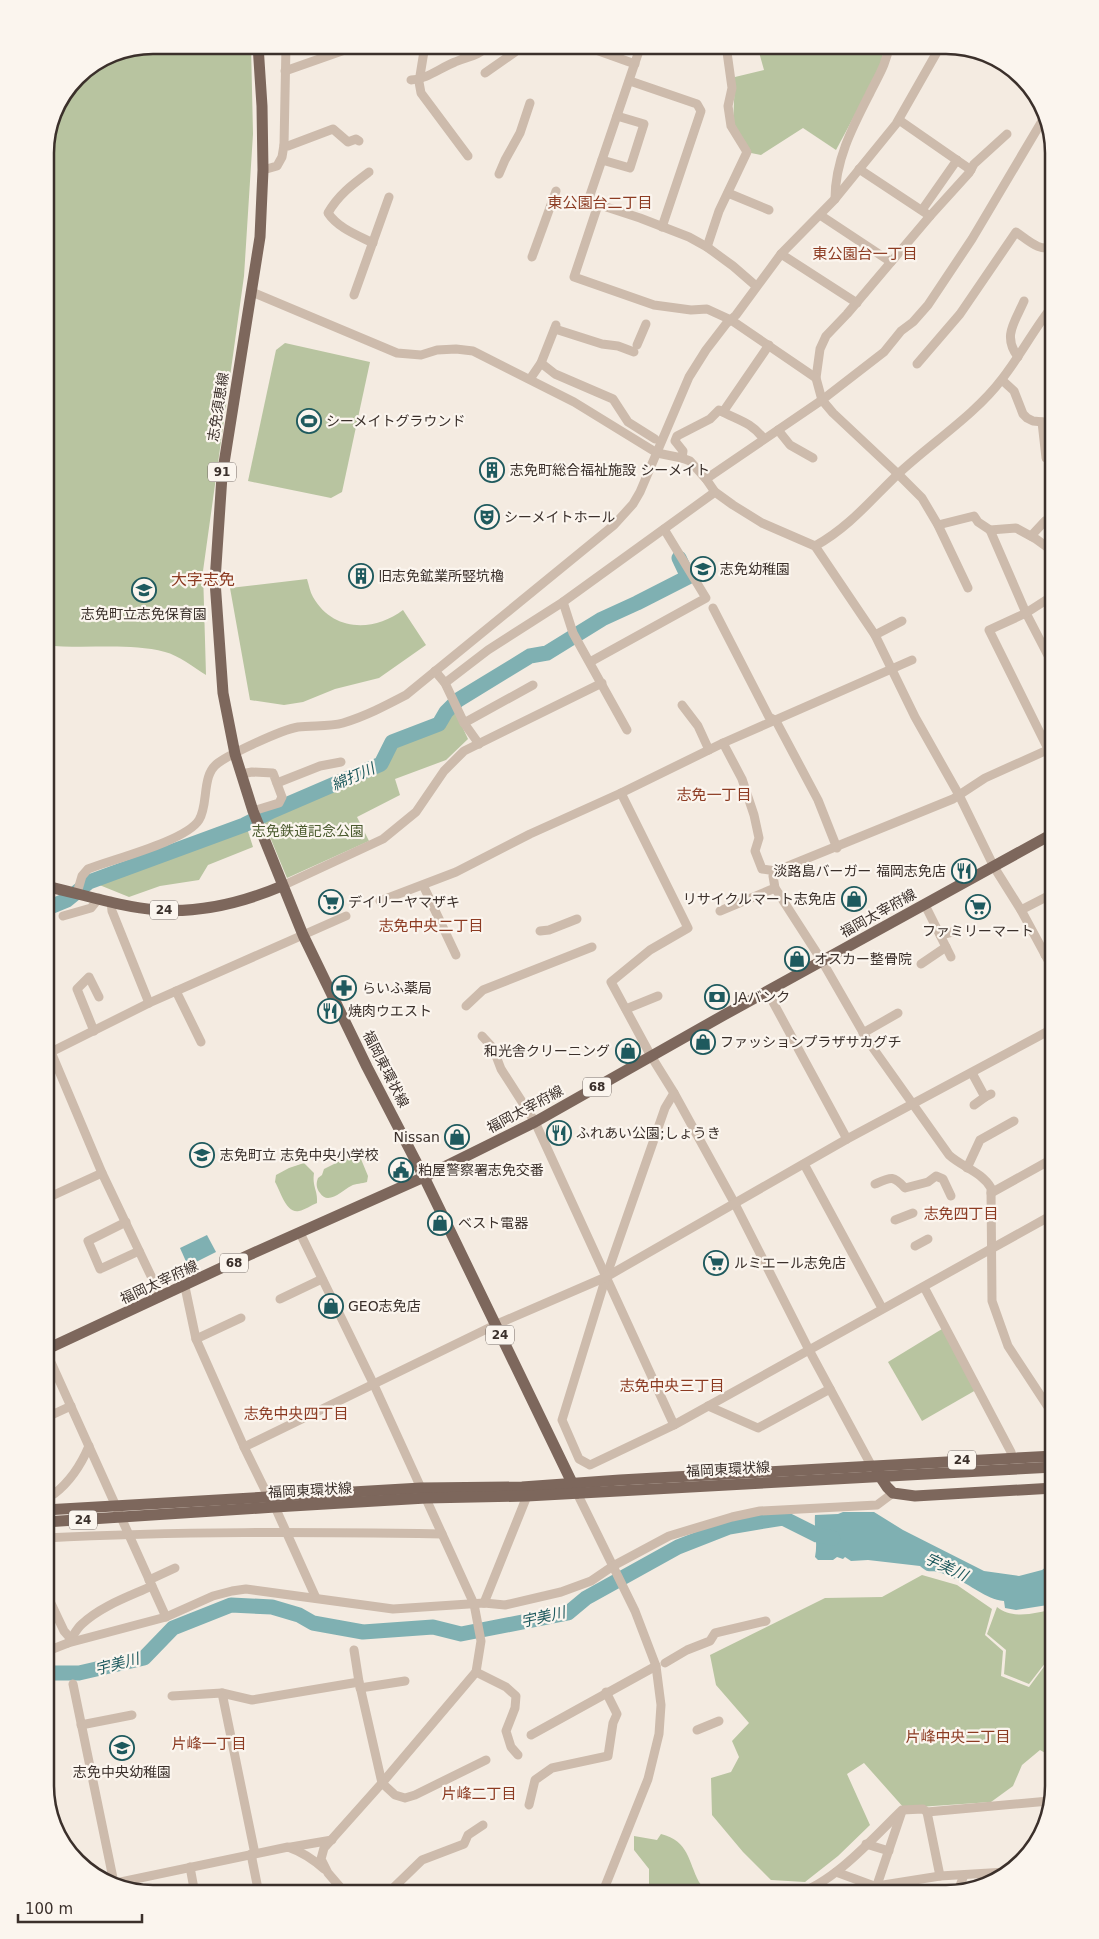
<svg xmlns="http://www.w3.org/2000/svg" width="1099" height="1939" font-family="'DejaVu Sans','Noto Sans JP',sans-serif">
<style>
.green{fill:#b8c4a0}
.water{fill:#7fb0b2}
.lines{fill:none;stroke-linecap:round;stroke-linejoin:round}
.river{stroke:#7fb0b2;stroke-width:15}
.minor{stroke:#cdbbac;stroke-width:9}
.major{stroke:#7d675c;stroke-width:11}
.labels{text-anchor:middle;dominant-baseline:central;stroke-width:4.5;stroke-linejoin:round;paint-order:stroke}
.shield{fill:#fbf5ee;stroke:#756b66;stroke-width:1}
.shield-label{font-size:12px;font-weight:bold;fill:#3b302b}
.street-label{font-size:14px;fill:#3b302b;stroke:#fbf5ee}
.poi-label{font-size:14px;fill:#3b302b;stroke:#fbf5ee;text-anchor:start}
.park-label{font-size:14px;fill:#4a5a2e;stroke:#fbf5ee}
.neighbourhood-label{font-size:15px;fill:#8c3b22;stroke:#fbf5ee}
.water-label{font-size:15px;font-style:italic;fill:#1f5a5e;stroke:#fbf5ee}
.quarter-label{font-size:16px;fill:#8c3b22;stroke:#fbf5ee}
.rim{fill:none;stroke:#3b302b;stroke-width:2.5}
</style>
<rect width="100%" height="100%" fill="#f4ebe1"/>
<!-- green -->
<g class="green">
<path d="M 153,45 L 251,45 L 253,134 L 244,276 L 203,571 L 206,675 C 195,668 178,655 165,652 C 126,642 85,650 45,645 L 45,146 L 53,111 L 77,76 L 112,53 Z"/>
<polygon points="757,45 885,45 880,68 836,150 803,128 761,155 751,153 733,126 735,77 764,70"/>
<polygon points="285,343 370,362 342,492 331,498 248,481 276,350"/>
<path d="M 307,579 C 309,585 310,592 313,597 C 333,632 374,632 403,610 L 426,645 L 379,678 L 335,689 L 303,702 L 284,705 L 250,700 L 230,588 Z"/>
<polygon points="453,707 468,739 446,760 395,779 400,795 357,817 369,841 287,878 260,813 384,765 394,742 444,722"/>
<polygon points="245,822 253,847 208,865 199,880 160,886 129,897 92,882"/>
<path d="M 356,1147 L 368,1176 L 367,1182 C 362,1184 356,1183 351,1186 C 343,1190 328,1206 320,1193 C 316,1188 316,1183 318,1178 L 322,1175 L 324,1169 L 350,1156 L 348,1151 Z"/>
<path d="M 304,1163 L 314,1173 C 312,1187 318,1190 317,1203 C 311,1205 305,1210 299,1211 C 286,1214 280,1190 275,1182 L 276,1175 L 289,1168 Z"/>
<polygon points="942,1329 976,1390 922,1421 888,1362"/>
<polygon points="922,1575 957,1585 992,1609 985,1635 1003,1651 1001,1676 1029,1687 1046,1664 1054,1674 1054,1758 1040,1750 1022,1765 1013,1786 991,1802 904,1808 864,1763 847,1774 870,1825 838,1856 805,1882 771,1880 743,1852 712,1815 711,1778 731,1772 739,1757 732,1741 749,1723 716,1685 710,1655 825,1598 882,1597"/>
<path d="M 997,1607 C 1013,1620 1036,1613 1054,1609 L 1054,1670 L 1046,1662 L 1029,1684 L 1004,1674 L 1006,1650 L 987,1634 Z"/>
<path d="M 661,1834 C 689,1841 688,1861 699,1882 C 702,1887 707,1890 711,1894 L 649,1894 L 649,1869 L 634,1850 L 634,1836 L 657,1840 Z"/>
</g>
<!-- water -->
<g class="water">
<polygon points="207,1235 216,1252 188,1266 180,1248"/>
<path d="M 843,1512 L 874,1512 L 903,1530 L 984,1571 L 1019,1576 L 1042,1570 L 1054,1561 L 1054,1604 L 1016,1610 L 1005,1608 L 1004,1601 C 985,1599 971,1584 953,1578 C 949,1576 942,1573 938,1572 C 929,1570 929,1574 920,1566 L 868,1560 L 851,1561 L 845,1557 L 843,1559 L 837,1557 L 833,1560 L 818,1560 L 815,1557 C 818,1543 814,1529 815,1515 L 838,1514 Z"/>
</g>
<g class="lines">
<!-- river -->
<g class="river">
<polyline points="45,909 67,900 89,882 244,825 272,811 381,764 392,742 439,724 446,712 458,700 530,656 547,653 602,619 637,603 688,577 679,558"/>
<polyline points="45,1673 79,1673 144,1658 173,1628 231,1605 272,1607 299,1615 313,1623 363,1632 433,1627 461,1634 568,1613 586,1598 678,1547 729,1527 783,1518 817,1535 833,1538"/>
</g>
<!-- minor -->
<g class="minor">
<polyline points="425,45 419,82 421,93 468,156"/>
<polyline points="582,45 635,64"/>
<polyline points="641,45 588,201 640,218 689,237 707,247 733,266 756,286"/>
<polyline points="640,48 654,45"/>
<polyline points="285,71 359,45"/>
<polyline points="485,73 515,52 509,45"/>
<path d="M 411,80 C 427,79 440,68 455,62 C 471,55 474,58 490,45"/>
<polyline points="630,81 697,104 701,111 662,227"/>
<polyline points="899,120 971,170"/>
<polyline points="284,145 288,146 333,129 348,142 356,139 359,141"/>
<polyline points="602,160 630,168 644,124 617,116"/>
<polyline points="859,169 930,216 847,314 826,336 820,349 816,378 822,400 833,413 898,474 922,498 938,525 968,588"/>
<polyline points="263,170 277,166 282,157 284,145 286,45"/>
<path d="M 369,172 C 353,184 338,195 328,213 C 338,228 357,235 373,243"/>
<polyline points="499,174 505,160 520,133 530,103"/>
<polyline points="728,193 769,210"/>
<path d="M 835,199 C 835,161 852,128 869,95 C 877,78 887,64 889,45"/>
<polyline points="598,205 574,277 654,305 691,310 707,309 731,320 816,378"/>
<polyline points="922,210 957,160"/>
<polyline points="820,215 891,262"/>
<polyline points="930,216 969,173 974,164 1007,134"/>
<polyline points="707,247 719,211 747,152 731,126 728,106 732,88 726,45"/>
<polyline points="781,254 857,303"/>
<polyline points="532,257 556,191"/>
<polyline points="252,292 397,353 421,355 437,350 456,349 473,351 574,402 657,453 682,458 690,461 706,479 715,492 733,505 762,523 815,546 875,635 915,717 959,795 994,867 1021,910 1054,971"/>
<polyline points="354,295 389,197"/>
<polyline points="555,329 602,344 618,346 634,352"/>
<polyline points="637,345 646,324"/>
<path d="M 1018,357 C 1002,336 1015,322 1024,301"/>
<polyline points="541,363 555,374 613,399 628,422 655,439"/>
<path d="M 917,364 L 960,314 L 1016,232 C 1028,240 1040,253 1054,246"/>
<polyline points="530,379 541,363 556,325"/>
<polyline points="1002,380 1014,391 1023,414 1027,418 1033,421 1054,423"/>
<polyline points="723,412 769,345"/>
<polyline points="1042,422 1046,458 1054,462"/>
<polyline points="778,430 790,445 813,458"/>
<path d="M 682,458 L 683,451 L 675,441 L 677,436 L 710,419 L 719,410 C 737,420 750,421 764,439"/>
<polyline points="706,479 822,400 884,352 901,331 913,322 928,305 972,239 1045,116"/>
<polyline points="938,525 974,516 978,522 990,530 1016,528 1036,539 1054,552"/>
<polyline points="990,530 1026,613 1054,667"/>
<polyline points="1031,536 1045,521 1054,516"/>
<path d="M 815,546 C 848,528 871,500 898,474 C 931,443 975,415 1002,379 C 1021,355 1035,327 1054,304"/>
<polyline points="563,602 573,633 627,730"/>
<polyline points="713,608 769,717 776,721 818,800 837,848"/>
<polyline points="875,635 902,621"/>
<polyline points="590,662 706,598 664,529"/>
<polyline points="435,671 445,683 464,723 479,744"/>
<polyline points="445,683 488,650 563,602 715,492"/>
<polyline points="682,705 698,726 709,750"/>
<polyline points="464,723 533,685"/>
<polyline points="723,743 742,779 754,815 759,838 755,851 762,869 776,871 953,799 985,778 1054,747"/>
<polyline points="1054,761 989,630 1026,613 1054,595"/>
<polyline points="241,774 252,772 273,773 282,797 279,803 253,811"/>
<polyline points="277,783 320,766 341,762"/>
<polyline points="621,793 688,928 650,950 611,982 651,1056 674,1093 735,1204 809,1350 871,1465"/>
<path d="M 776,871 L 773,876 L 775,888 L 822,961 L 868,1041 L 949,1155 C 962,1167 982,1172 991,1188 L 992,1301 L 1008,1346 L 1054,1416"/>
<polyline points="423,885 456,955"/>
<polyline points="282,886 383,839 416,812 444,771 464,751 602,683"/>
<path d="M 77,893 L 82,876 L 88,869 C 113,859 186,841 199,820 C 209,804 201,775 218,763 C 232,753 281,730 298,727 C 312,725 329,727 343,723 C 366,716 385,706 406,695 L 614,525 L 633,504 L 640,492 L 689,377 L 706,350 L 726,324 L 736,315 L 781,254 L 835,199 L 896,124 L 941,45"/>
<polyline points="111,901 112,911 149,1003"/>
<polyline points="380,901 456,872 530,834 621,793 723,743 912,660"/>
<polyline points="925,905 951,957"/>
<polyline points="1021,910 1054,893"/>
<polyline points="720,911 775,888"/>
<polyline points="63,916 91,908 99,898"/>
<polyline points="540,931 549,930 577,919"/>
<polyline points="940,935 957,931"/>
<polyline points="1045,955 1054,950"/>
<polyline points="921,964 946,947"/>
<polyline points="176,991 201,1042"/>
<polyline points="767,991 847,1139"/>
<polyline points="466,1006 483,990 592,947"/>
<polyline points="626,1009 658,996"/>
<polyline points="94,1031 77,989 89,977 99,997"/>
<polyline points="863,1033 898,1013"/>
<polyline points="482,1036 493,1048 501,1069 535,1122 674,1425"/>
<polyline points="51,1052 102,1173 161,1297"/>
<polyline points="45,1055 149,1003 346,916"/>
<polyline points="972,1073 985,1097 991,1094"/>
<polyline points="674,1093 665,1108 606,1277 562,1420 579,1459 590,1465 674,1425 1054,1214"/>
<polyline points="974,1105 985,1097"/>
<polyline points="804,1164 882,1308"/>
<polyline points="967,1168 980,1140 1014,1121"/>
<path d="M 875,1184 C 891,1177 893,1175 905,1188 L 928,1182 L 936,1176 L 943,1179 L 951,1196"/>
<polyline points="991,1193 1054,1158"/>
<polyline points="45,1199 102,1173"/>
<polyline points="895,1220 913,1213"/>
<polyline points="126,1222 88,1241 100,1269 139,1251"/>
<polyline points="300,1233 374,1385 474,1604 481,1641 476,1672 382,1783 324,1848 321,1859 328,1873 346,1894"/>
<polyline points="915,1246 928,1239"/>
<polyline points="185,1287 196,1339 244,1447 268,1496"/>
<polyline points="924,1287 1011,1452 1012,1458"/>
<polyline points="280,1299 322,1279"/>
<polyline points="196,1339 241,1318"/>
<polyline points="45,1349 166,1617"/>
<polyline points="708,1406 758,1428 830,1389"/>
<polyline points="45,1418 71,1406"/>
<polyline points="244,1447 495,1325 606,1277 847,1139 1054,1028"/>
<polyline points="577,1493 635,1611 656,1666 661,1705 659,1734 648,1779 602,1894"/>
<path d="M 54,1494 C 71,1481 81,1465 89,1446"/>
<polyline points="275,1507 316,1598"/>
<path d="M 45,1538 C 178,1531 310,1532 442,1534"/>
<polyline points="149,1580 175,1568"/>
<polyline points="47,1595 64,1631 71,1639"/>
<polyline points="484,1603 527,1496"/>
<path d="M 68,1643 C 73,1637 76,1629 82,1624 C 101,1606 128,1597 152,1586"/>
<polyline points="354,1650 359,1682"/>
<polyline points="45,1652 68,1643 166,1617 213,1596 232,1591 246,1589 393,1609 484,1603 505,1605 561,1592 591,1581 613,1566 669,1536 732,1517 760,1511 877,1505 893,1493"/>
<polyline points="665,1663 687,1650 710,1641 715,1633 766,1621"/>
<polyline points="476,1672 506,1687 516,1696 515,1708 506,1731 511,1747 518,1755"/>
<polyline points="73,1684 114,1883"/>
<polyline points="360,1688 405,1681"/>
<polyline points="172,1696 222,1693"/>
<polyline points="81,1725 132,1715"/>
<polyline points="697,1730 719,1721"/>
<polyline points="531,1735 656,1666"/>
<polyline points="529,1805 535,1780 552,1768 608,1756 613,1723 617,1714 606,1692"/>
<polyline points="927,1812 940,1876"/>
<polyline points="866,1844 889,1851"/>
<polyline points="291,1847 332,1840"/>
<polyline points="251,1854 259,1894"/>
<polyline points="255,1854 222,1693 252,1700 359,1682 382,1783 395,1795 405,1798 415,1795 486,1760"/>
<polyline points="190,1867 195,1894"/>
<polyline points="836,1872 896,1894"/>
<path d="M 116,1883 L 288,1847 C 302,1852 313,1859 324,1869"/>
<polyline points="877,1886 940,1876 1006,1872"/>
<polyline points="958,1891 964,1875"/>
<polyline points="387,1894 422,1860 464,1844 468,1835 483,1825"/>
<path d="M 796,1894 C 834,1883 874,1837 902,1810 L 923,1809 L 927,1812 L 1049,1801"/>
<polyline points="874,1894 902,1811"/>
</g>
<!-- major -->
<g class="major">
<polyline points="258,45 262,106 263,170 260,237 222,476 215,581 223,693 235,754 253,811 303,935 367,1067 424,1177 577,1493"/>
<path d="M 45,886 C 82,894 120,907 158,910 C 201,913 244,902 282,886"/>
<polyline points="45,1350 249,1255 424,1177 535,1122 724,1015 1054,833"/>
<polyline points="877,1472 887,1487 893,1493 915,1496 1054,1488"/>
<polyline points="45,1510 421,1488 522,1487 620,1480 1054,1456"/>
<polyline points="45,1522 275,1507 426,1498 527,1496 1054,1467"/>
</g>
</g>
<!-- icons -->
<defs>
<symbol id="stadium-ring" viewBox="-11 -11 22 22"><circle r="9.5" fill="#fbf5ee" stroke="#1f5a5e" stroke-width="1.5"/><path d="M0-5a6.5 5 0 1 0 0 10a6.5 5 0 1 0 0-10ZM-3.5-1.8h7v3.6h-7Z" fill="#1f5a5e"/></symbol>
<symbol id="building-ring" viewBox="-11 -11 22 22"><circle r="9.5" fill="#fbf5ee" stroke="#1f5a5e" stroke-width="1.5"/><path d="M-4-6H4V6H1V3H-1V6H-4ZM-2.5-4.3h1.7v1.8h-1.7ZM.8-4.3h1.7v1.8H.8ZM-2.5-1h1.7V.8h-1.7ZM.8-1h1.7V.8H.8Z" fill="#1f5a5e"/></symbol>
<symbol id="theatre-ring" viewBox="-11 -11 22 22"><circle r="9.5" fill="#fbf5ee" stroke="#1f5a5e" stroke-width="1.5"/><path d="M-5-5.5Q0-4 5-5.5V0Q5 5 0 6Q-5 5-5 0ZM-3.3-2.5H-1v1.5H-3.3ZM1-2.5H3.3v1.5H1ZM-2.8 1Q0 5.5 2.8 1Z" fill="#1f5a5e"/></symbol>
<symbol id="school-ring" viewBox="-11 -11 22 22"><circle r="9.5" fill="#fbf5ee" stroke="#1f5a5e" stroke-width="1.5"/><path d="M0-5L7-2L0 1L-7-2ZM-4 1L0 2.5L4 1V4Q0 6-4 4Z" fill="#1f5a5e"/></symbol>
<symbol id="restaurant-ring" viewBox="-11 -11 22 22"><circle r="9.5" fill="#fbf5ee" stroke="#1f5a5e" stroke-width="1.5"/><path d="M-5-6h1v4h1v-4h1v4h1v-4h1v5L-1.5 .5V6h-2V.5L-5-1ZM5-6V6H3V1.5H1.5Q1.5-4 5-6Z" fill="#1f5a5e"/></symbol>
<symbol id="shop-ring" viewBox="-11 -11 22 22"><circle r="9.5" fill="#fbf5ee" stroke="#1f5a5e" stroke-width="1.5"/><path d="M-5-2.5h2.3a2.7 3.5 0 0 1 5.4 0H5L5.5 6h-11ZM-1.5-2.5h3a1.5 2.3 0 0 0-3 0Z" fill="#1f5a5e"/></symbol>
<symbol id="supermarket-ring" viewBox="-11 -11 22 22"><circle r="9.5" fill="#fbf5ee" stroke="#1f5a5e" stroke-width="1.5"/><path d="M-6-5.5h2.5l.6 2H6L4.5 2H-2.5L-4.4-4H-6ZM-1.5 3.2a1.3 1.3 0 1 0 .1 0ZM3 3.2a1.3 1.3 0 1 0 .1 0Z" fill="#1f5a5e"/></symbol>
<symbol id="pharmacy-ring" viewBox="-11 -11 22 22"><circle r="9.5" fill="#fbf5ee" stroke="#1f5a5e" stroke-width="1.5"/><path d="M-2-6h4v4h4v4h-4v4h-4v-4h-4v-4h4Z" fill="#1f5a5e"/></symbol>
<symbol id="bank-ring" viewBox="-11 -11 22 22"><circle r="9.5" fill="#fbf5ee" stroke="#1f5a5e" stroke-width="1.5"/><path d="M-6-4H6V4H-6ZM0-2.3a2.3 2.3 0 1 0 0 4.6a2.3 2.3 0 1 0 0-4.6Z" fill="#1f5a5e"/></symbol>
<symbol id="civic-ring" viewBox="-11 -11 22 22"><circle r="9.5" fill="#fbf5ee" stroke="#1f5a5e" stroke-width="1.5"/><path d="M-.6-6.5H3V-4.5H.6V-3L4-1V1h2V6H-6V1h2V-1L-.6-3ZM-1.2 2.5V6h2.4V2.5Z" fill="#1f5a5e"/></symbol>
</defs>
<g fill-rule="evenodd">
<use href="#stadium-ring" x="295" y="407" width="28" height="28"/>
<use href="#building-ring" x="478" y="456" width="28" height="28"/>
<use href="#theatre-ring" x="473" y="503" width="28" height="28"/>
<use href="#school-ring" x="689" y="555" width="28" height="28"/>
<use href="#building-ring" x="347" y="562" width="28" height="28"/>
<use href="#school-ring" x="130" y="576" width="28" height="28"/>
<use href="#restaurant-ring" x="950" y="857" width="28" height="28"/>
<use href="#shop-ring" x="840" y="885" width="28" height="28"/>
<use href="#supermarket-ring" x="317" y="888" width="28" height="28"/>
<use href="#supermarket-ring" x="964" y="893" width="28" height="28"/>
<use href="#shop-ring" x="783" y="945" width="28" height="28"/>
<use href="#pharmacy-ring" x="330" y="974" width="28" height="28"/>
<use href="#bank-ring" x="703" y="983" width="28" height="28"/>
<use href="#restaurant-ring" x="316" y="997" width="28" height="28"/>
<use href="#shop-ring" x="689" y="1028" width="28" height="28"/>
<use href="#shop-ring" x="614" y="1037" width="28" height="28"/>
<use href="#restaurant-ring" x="545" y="1119" width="28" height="28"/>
<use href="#shop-ring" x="443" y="1123" width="28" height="28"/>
<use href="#school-ring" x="188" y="1141" width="28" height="28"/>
<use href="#civic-ring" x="387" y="1156" width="28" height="28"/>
<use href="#shop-ring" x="426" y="1209" width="28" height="28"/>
<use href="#supermarket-ring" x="702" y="1249" width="28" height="28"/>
<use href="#shop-ring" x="317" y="1292" width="28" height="28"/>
<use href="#school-ring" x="108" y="1734" width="28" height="28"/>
</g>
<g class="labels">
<!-- shield labels -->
<g class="shield">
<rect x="208" y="462.5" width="28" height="19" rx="4"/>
<rect x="150" y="900.5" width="28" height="19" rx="4"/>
<rect x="583" y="1077.5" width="28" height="19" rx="4"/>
<rect x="220" y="1253.5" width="28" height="19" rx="4"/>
<rect x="486" y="1325.5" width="28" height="19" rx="4"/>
<rect x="948" y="1450.5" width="28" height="19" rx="4"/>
<rect x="69" y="1510.5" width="28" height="19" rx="4"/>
</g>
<g class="shield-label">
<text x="222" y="472">91</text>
<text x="164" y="910">24</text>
<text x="597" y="1087">68</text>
<text x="234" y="1263">68</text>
<text x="500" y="1335">24</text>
<text x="962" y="1460">24</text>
<text x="83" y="1520">24</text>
</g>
<!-- street labels -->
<g class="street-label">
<text transform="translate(218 407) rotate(-81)">志免須恵線</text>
<text transform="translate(878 913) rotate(-29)">福岡太宰府線</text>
<text transform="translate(386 1069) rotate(63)">福岡東環状線</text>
<text transform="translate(525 1109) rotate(-28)">福岡太宰府線</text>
<text transform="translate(159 1282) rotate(-25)">福岡太宰府線</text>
<text transform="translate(728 1469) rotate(-3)">福岡東環状線</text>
<text transform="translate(310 1490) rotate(-3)">福岡東環状線</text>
</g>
<!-- poi labels -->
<g class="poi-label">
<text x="326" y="421">シーメイトグラウンド</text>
<text x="510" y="470">志免町総合福祉施設 シーメイト</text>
<text x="504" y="517">シーメイトホール</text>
<text x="720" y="569">志免幼稚園</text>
<text x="378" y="576">旧志免鉱業所竪坑櫓</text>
<text x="144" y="614" text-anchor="middle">志免町立志免保育園</text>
<text x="946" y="871" text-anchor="end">淡路島バーガー 福岡志免店</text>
<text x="836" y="899" text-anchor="end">リサイクルマート志免店</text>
<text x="348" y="902">デイリーヤマザキ</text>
<text x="978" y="931" text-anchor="middle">ファミリーマート</text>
<text x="814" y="959">オスカー整骨院</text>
<text x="362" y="988">らいふ薬局</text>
<text x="734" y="997">JAバンク</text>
<text x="348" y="1011">焼肉ウエスト</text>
<text x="720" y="1042">ファッションプラザサカグチ</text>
<text x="610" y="1051" text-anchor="end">和光舎クリーニング</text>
<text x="576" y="1133">ふれあい公園;しょうき</text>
<text x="440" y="1137" text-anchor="end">Nissan</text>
<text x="220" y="1155">志免町立 志免中央小学校</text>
<text x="418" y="1170">粕屋警察署志免交番</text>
<text x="458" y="1223">ベスト電器</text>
<text x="734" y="1263">ルミエール志免店</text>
<text x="348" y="1306">GEO志免店</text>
<text x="122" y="1772" text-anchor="middle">志免中央幼稚園</text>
</g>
<!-- park labels -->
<g class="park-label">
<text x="308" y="831">志免鉄道記念公園</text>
</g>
<!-- neighbourhood labels -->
<g class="neighbourhood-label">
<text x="600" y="203">東公園台二丁目</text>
<text x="865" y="254">東公園台一丁目</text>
<text x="714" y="795">志免一丁目</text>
<text x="431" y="926">志免中央二丁目</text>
<text x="961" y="1214">志免四丁目</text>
<text x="672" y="1386">志免中央三丁目</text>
<text x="296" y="1414">志免中央四丁目</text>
<text x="958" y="1737">片峰中央二丁目</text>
<text x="209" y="1744">片峰一丁目</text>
<text x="479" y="1794">片峰二丁目</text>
</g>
<!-- water labels -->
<g class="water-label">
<text transform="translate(353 777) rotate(-24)">綿打川</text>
<text transform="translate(946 1567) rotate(25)">宇美川</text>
<text transform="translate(543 1617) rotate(-13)">宇美川</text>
<text transform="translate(117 1664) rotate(-15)">宇美川</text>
</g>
<!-- quarter labels -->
<g class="quarter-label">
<text x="203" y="579">大字志免</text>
</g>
</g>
<!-- crop -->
<path d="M0 0H1099V1939H0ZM153 54H946A99 99 0 0 1 1045 153V1786A99 99 0 0 1 946 1885H153A99 99 0 0 1 54 1786V153A99 99 0 0 1 153 54Z" fill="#fbf5ee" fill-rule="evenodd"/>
<path class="rim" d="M153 54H946A99 99 0 0 1 1045 153V1786A99 99 0 0 1 946 1885H153A99 99 0 0 1 54 1786V153A99 99 0 0 1 153 54Z"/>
<!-- scale -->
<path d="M18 1914v8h124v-8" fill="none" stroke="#3b302b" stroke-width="2.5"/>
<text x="25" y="1914" font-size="15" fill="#3b302b" stroke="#fbf5ee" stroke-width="4" paint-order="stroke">100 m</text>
</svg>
